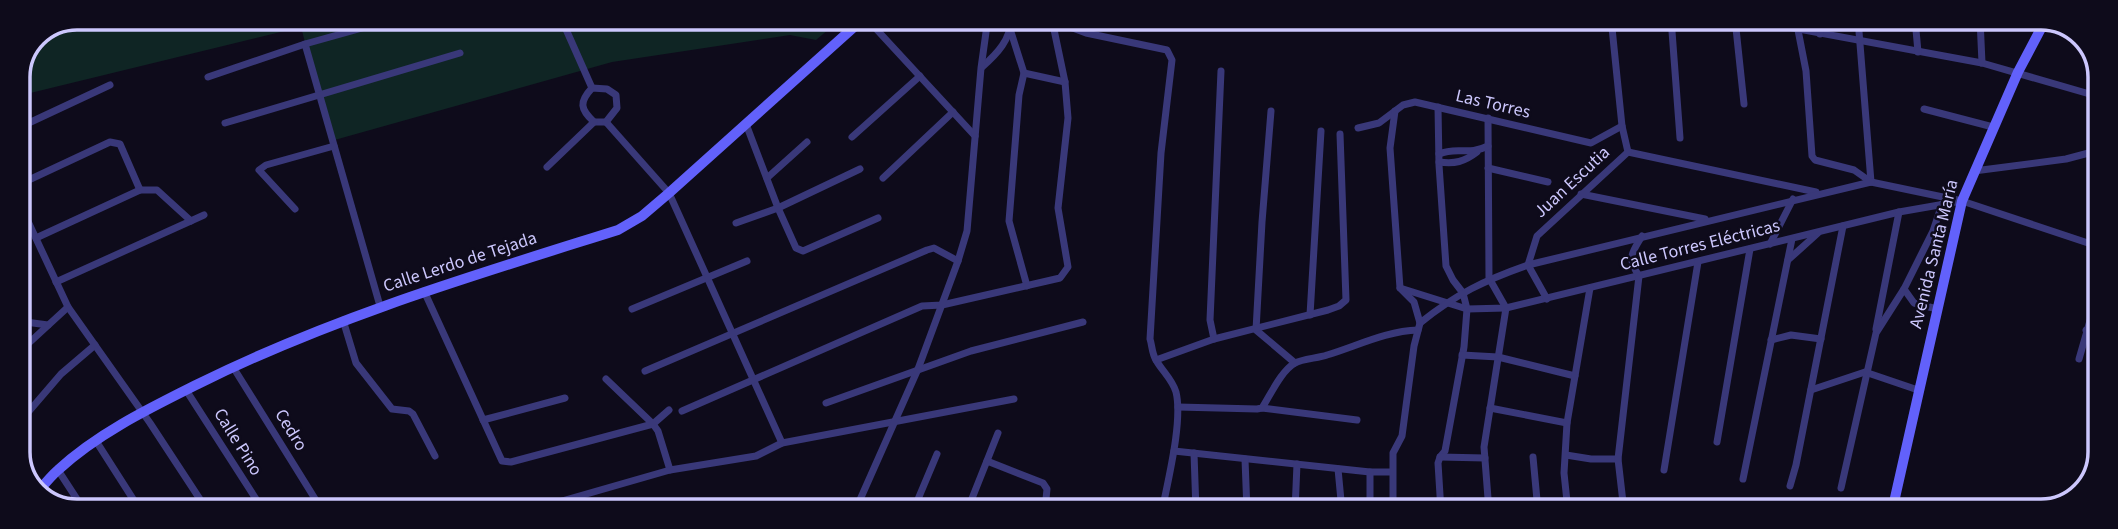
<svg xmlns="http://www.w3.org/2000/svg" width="2118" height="529" font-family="'Source Sans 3',sans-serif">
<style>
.green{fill:#0f2524}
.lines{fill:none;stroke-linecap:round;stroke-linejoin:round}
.street{stroke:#393879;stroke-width:7}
.secondary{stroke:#6261fb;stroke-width:10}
.labels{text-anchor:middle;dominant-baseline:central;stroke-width:5;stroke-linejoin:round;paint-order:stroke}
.street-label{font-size:18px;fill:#ccc7fd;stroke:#0e0b1b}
.rim{fill:none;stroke:#ccc7fd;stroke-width:3.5}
</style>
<rect width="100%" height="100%" fill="#0e0b1b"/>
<!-- green -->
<polygon class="green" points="77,18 842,18 816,40 790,35 612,62 331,141 301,27 18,96 18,76 35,35"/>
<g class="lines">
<!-- street -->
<g class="street">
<polyline points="561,18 592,88"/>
<polyline points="866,18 975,136"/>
<path d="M 1046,18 L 1086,33 L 1167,50 L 1172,60 L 1161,153 L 1150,339 C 1152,345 1152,354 1156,360 C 1162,371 1172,379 1176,392 C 1183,421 1168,480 1162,511"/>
<polyline points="1671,18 1680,138"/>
<polyline points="1735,19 1744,104"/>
<polyline points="1744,19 1982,63 2100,97"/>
<polyline points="1819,19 1820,34"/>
<polyline points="1858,19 1871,182"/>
<polyline points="1915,19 1918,52"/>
<polyline points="1980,19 1982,63"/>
<polyline points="1798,30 1806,71 1812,156 1815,160 1854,170 1871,182 1962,201 2100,247"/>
<polyline points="1011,32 1024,73 1019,95 1009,221 1027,286"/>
<polyline points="305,44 380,306"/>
<path d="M 982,67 C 998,53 1010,40 1012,18"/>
<polyline points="1024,73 1065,82"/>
<polyline points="208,77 305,44 398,18"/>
<path d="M 592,88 L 607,89 L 616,95 L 617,108 L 606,122 L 594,122 C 580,109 579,102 592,88 Z"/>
<polyline points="1438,107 1439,165 1446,266 1453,280 1463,293 1467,309 1464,347 1445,451 1440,457 1438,463 1441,511"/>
<polyline points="1924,109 1993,127"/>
<polyline points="1271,111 1262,222 1256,330 1295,363"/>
<polyline points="1488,118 1489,278 1506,308 1484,447 1489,511"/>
<polyline points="606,122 669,193 782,443"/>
<polyline points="225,123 460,53"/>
<polyline points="746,124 778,208 796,248 803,251 878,218"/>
<polyline points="18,128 110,85"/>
<polyline points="1358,128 1379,123 1403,105 1415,102 1591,143 1622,126"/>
<polyline points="852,137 920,76"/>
<polyline points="1628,152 1816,192"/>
<path d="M 1439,154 C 1457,146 1468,156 1488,146"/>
<path d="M 1439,162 C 1455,164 1464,162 1477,152"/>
<polyline points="547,167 594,122"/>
<polyline points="1488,168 1548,182"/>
<polyline points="1974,171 2066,159 2100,150"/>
<polyline points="767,178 807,142"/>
<polyline points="883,178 953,112"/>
<polyline points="18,185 110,142 120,144 140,190"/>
<polyline points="1581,194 1705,219"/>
<polyline points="18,200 68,307 150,423 207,510"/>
<polyline points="295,209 259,170 266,165 334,146"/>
<polyline points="736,223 778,208 860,169"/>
<polyline points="36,238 140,190 157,190 191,221"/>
<polyline points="1770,244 1793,199"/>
<polyline points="1788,260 1818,233"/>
<polyline points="56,282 204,215"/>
<polyline points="1400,288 1467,309 1506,308 1899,212 1962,201"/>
<polyline points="1904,289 1914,303 1937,309"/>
<polyline points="424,291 502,461 511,462 653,424 669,410"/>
<polyline points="1547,299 1528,265 1537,236 1628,152 1622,126 1611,18"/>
<polyline points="632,309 747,261"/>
<polyline points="1310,315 1321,131"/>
<polyline points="343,320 356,363 392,409 409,411 413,414 435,456"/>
<polyline points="18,321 48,325"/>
<path d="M 1420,323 C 1456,294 1485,280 1528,265 L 1871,182"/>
<polyline points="1876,329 1899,212"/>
<polyline points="2086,330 2100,334"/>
<polyline points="1214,339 1210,320 1221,71"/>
<polyline points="1771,340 1791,335 1821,339"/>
<polyline points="18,353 68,307"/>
<polyline points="1462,355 1498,357 1575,376"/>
<polyline points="2079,359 2100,286"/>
<polyline points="1156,360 1214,339 1328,310 1339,306 1346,300 1340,134"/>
<polyline points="233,367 322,510"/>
<polyline points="645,371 927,250 934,248 958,261"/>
<polyline points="606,379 653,424 658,431 670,470"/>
<polyline points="186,390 263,510"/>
<polyline points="1811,390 1865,372 1918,390"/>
<polyline points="826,403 971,351 1083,322"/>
<path d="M 1178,407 L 1257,409 L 1262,408 C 1271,394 1281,371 1295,363 C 1302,359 1319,358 1327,355 C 1357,346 1386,331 1418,330"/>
<polyline points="1262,408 1357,420"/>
<polyline points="1490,408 1567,423"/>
<polyline points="682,411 922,306 942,305 1060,278 1068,267 1058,208 1068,118 1065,82 1052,20"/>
<polyline points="483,420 565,398"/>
<polyline points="18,424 61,374 95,345"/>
<polyline points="96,441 140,510"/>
<polyline points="1717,442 1750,249"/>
<polyline points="1174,451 1370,472 1392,472"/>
<polyline points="1194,453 1196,511"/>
<polyline points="1566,455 1591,459 1618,459"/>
<polyline points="1440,457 1485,458"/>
<polyline points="1533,457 1538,511"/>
<polyline points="1245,459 1247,511"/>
<polyline points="987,461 1043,483 1047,489 1046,499 1040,511"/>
<polyline points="1338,469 1342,511"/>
<polyline points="58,470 84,510"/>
<polyline points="1664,470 1698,262"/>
<polyline points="1370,472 1370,511"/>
<polyline points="1743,479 1792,239"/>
<polyline points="1790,486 1796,465 1843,226"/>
<polyline points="1841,488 1876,333 1904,289 1933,231 1942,204"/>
<polyline points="527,511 670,470 756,456 782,443 1014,399"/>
<polyline points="855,511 918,369 958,261 967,231 981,68 988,18"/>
<polyline points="913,511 937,454"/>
<polyline points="967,511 998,433"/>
<polyline points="1295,511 1297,464"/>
<polyline points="1393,511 1393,453 1402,436 1414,346 1420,323 1414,302 1400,288 1390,148 1395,111"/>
<polyline points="1568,511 1564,473 1567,423 1590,288"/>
<path d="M 1624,511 L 1618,459 L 1639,276 C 1627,258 1631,254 1642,236"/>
<polyline points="1709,511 1712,506"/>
<polyline points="1762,511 1766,502"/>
</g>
<!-- secondary -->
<g class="secondary">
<path d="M 36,494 C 43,486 50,477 58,470 C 98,433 150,408 198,384 C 333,317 475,275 618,230 L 642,216 L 669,193 L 864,18"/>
<polyline points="1892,511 1962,201 2018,72 2046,19"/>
</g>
</g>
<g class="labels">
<!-- street labels -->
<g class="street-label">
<text transform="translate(1493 104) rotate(13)">Las Torres</text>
<text transform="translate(1572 182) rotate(-43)">Juan Escutia</text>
<text transform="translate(1700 245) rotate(-14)">Calle Torres Eléctricas</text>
<text transform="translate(1934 254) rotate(-76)">Avenida Santa María</text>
<text transform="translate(460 262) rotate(-18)">Calle Lerdo de Tejada</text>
<text transform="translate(291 430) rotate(58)">Cedro</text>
<text transform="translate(238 442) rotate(58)">Calle Pino</text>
</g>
</g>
<!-- crop -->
<path d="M0 0H2118V529H0ZM77 30H2041A47 47 0 0 1 2088 77V452A47 47 0 0 1 2041 499H77A47 47 0 0 1 30 452V77A47 47 0 0 1 77 30Z" fill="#0e0b1b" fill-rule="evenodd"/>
<path class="rim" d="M77 30H2041A47 47 0 0 1 2088 77V452A47 47 0 0 1 2041 499H77A47 47 0 0 1 30 452V77A47 47 0 0 1 77 30Z"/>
</svg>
